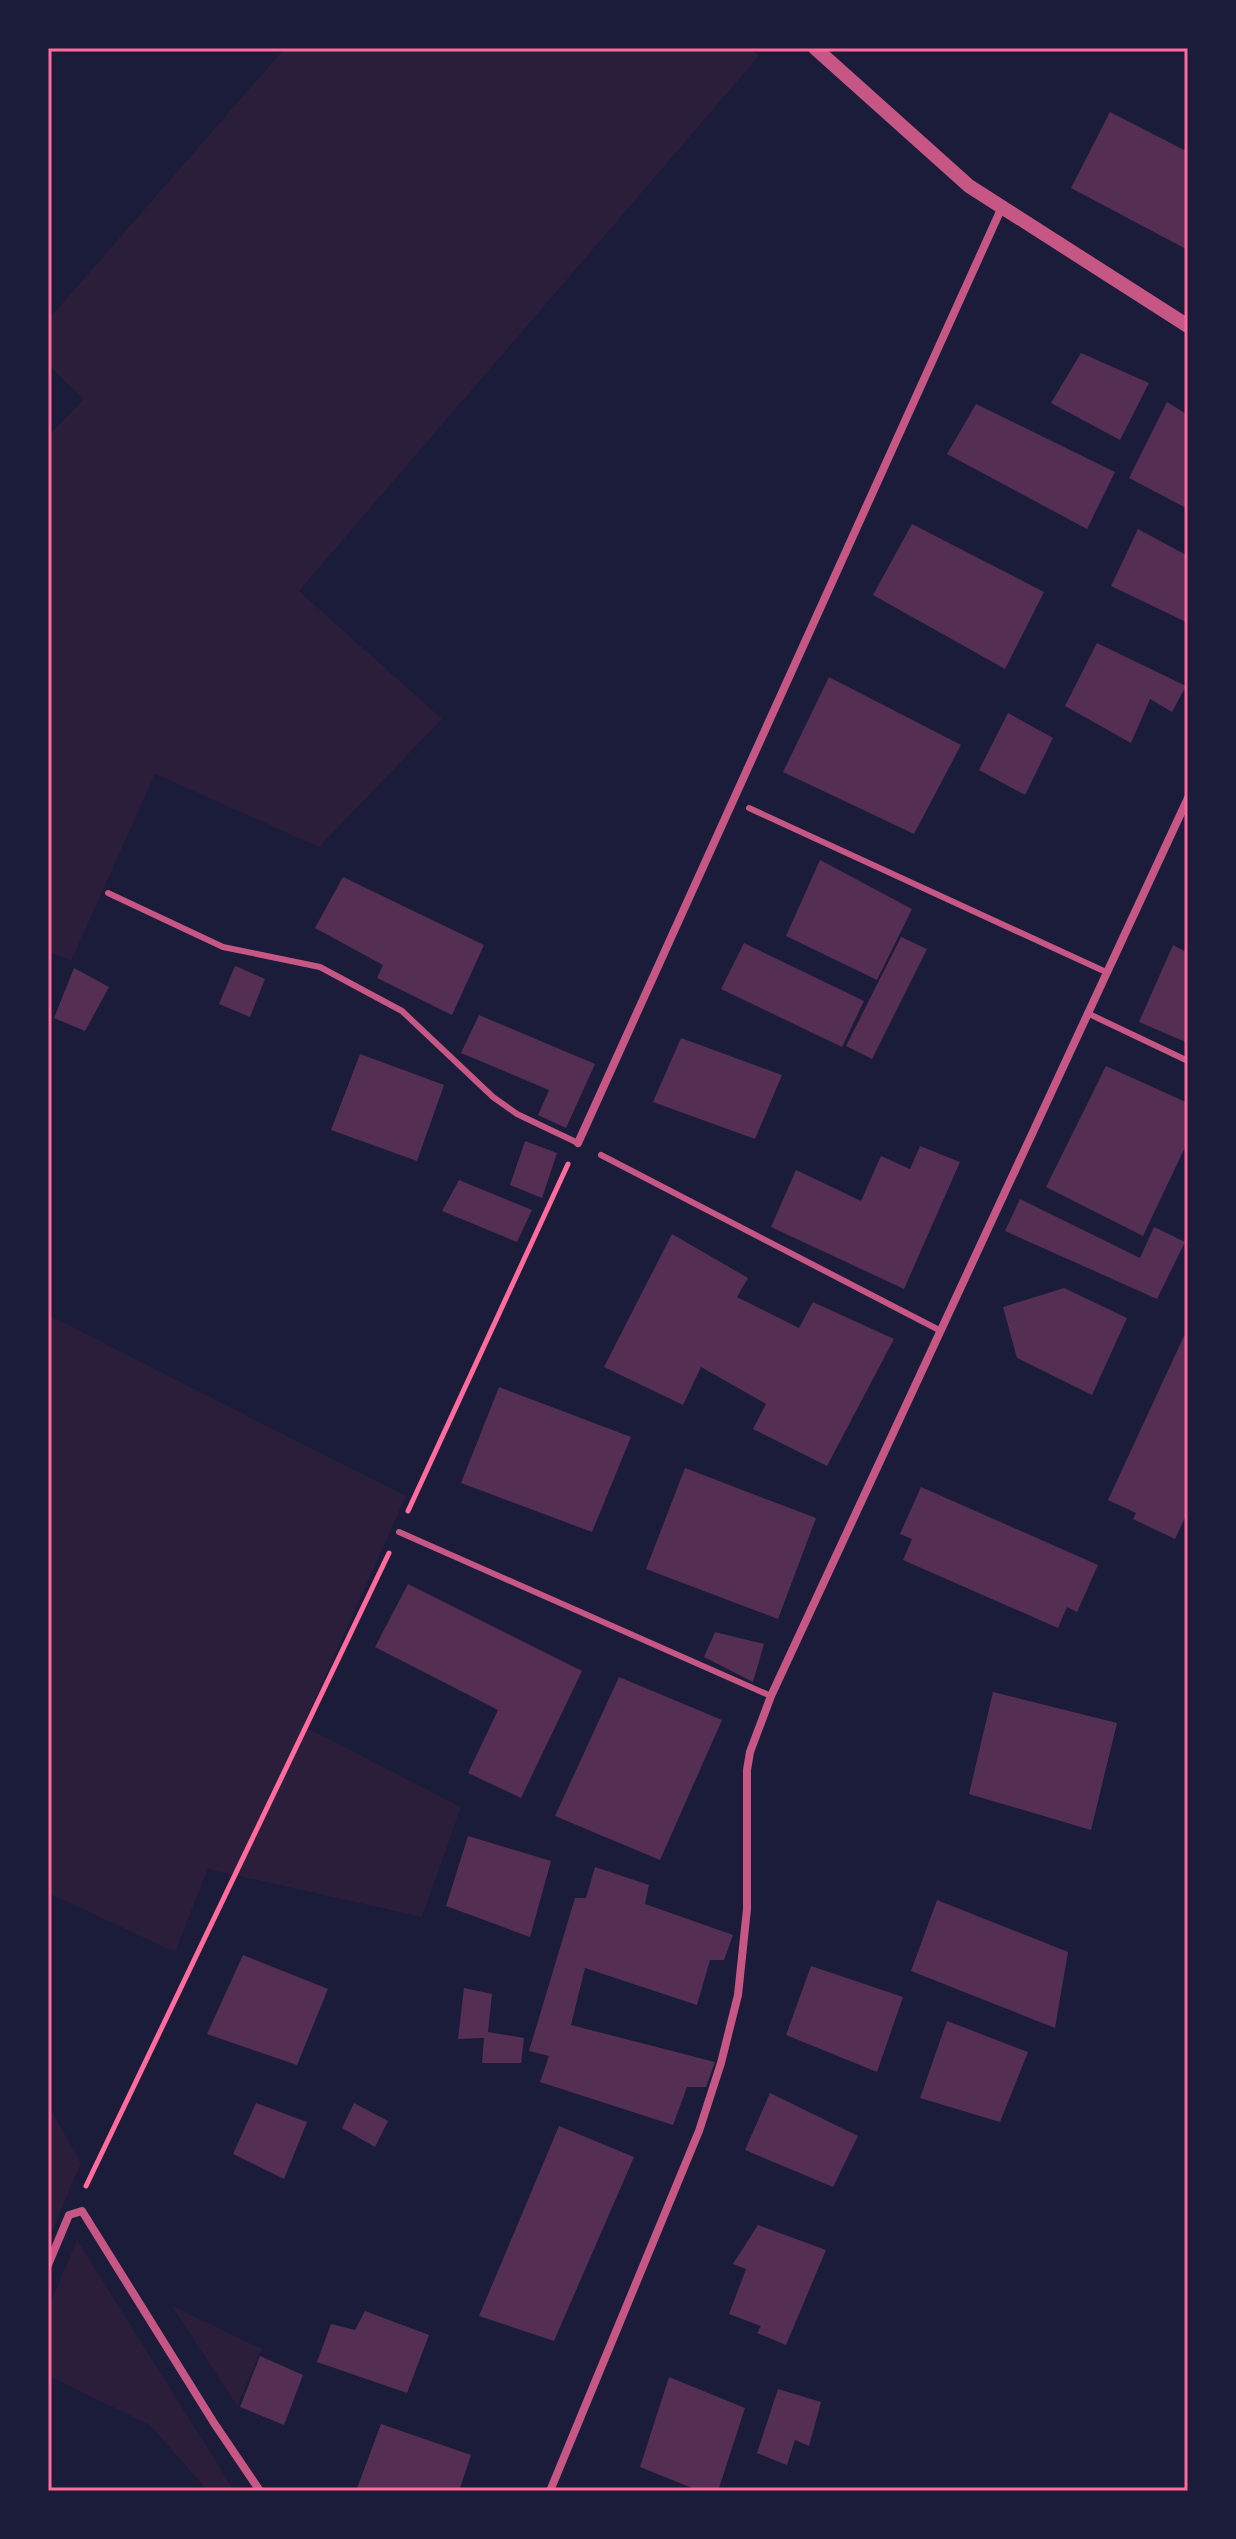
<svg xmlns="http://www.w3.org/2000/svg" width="1236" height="2539" font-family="Rubik,sans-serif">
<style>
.green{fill:#2a1e3b}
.building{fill:#542f53}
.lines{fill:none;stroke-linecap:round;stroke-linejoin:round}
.path{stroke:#ff6b9d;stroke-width:5}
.service{stroke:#c65784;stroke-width:6}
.minor{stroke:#c65784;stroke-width:8}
.tertiary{stroke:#c65784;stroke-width:14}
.neatline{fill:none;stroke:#ff6b9d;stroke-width:3}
</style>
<rect width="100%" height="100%" fill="#1b1b3a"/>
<!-- green -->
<g class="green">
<polygon points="285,48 750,48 759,56 299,591 442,719 319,847 155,774 71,961 48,951 48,436 84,399 48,365 48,320"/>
<polygon points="48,1315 406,1496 303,1726 461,1807 422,1917 208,1869 175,1952 48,1893"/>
<polygon points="48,2105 81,2163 48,2240"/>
<polygon points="77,2240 225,2476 233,2491 208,2491 150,2425 48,2376 48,2309"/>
<polygon points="172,2306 262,2349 237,2406"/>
</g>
<!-- building -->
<g class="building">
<polygon points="1110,112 1188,152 1188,250 1071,188"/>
<polygon points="1081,353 1149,383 1120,440 1051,403"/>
<polygon points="1167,402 1188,415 1188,509 1129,478"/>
<polygon points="976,404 1115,472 1087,529 947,454"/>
<polygon points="912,524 1044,592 1005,669 873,595"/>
<polygon points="1138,529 1188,556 1188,623 1111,586"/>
<polygon points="1097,643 1186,686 1172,712 1150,699 1131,743 1065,706"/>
<polygon points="829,677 961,745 914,834 783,772"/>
<polygon points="1008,713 1053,738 1025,795 979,770"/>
<polygon points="820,860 912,909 877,980 786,936"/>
<polygon points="343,877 484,945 452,1015 377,978 383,965 315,928"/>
<polygon points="901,937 927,949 872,1059 846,1046"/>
<polygon points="744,943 864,1001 842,1047 721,989"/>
<polygon points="1173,945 1188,953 1188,1043 1139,1022"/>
<polygon points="235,966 265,979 250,1017 219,1004"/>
<polygon points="74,968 109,987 85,1031 54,1018"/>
<polygon points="479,1015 595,1064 566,1128 538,1115 549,1090 461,1053"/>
<polygon points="681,1038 782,1075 755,1139 653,1102"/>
<polygon points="360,1054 444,1085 417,1161 331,1130"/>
<polygon points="1106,1066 1188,1103 1188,1141 1143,1236 1046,1187"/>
<polygon points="525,1141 557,1153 542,1198 510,1185"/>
<polygon points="920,1146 960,1162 904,1289 771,1227 796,1170 861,1201 881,1156 910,1169"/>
<polygon points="459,1180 532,1210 517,1242 442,1211"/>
<polygon points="1020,1199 1140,1258 1154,1227 1185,1242 1157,1299 1005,1231"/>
<polygon points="672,1234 748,1278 737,1297 799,1328 813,1302 894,1339 827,1466 753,1429 766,1404 701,1367 683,1405 604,1367"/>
<polygon points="1064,1288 1127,1318 1092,1395 1017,1358 1003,1307"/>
<polygon points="1184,1336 1188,1338 1188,1511 1175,1539 1133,1519 1136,1513 1108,1500"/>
<polygon points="499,1387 631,1437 592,1532 461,1483"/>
<polygon points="685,1468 816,1518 778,1619 646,1569"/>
<polygon points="921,1487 1098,1565 1077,1612 1067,1607 1058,1628 903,1560 912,1539 900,1534"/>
<polygon points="408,1584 582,1671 521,1798 468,1773 498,1710 375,1647"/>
<polygon points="715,1632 764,1644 753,1682 704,1657"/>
<polygon points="619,1677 722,1720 660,1860 555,1816"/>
<polygon points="993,1692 1117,1723 1091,1830 969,1794"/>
<polygon points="468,1836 551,1861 530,1937 446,1906"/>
<polygon points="595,1867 649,1885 645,1904 733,1935 724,1960 710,1960 697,2005 585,1968 571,2025 715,2062 706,2087 687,2087 673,2125 540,2082 549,2056 529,2051 575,1898 586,1898"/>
<polygon points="937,1900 1068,1952 1055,2028 911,1971"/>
<polygon points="243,1955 328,1989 297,2065 207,2034"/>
<polygon points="811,1966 903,1997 877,2072 786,2035"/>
<polygon points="464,1988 492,1994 488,2032 524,2038 521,2063 482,2063 484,2038 458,2039"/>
<polygon points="947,2021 1028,2052 1000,2122 920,2098"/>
<polygon points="770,2093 858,2136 833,2187 745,2150"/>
<polygon points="256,2103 307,2122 284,2179 233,2154"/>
<polygon points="354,2103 388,2121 375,2147 342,2128"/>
<polygon points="559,2126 634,2157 554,2341 479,2316"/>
<polygon points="758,2225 826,2250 786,2345 757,2333 761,2326 729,2314 746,2269 733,2264"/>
<polygon points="365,2311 429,2335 407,2393 317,2362 331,2324 355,2330"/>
<polygon points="260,2356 303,2375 284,2425 240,2407"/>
<polygon points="669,2377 745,2408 718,2491 700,2491 640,2467"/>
<polygon points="778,2389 821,2402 809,2446 795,2440 787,2465 757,2453"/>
<polygon points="381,2424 471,2455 459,2491 356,2491"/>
</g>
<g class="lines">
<!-- path -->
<g class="path">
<polyline points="408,1511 568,1164"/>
<polyline points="86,2186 389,1553"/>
</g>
<!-- service -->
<g class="service">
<polyline points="749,808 1106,972"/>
<polyline points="108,893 223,947 320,967 402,1011 493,1097 517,1114 578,1143"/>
<polyline points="1087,1013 1188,1061"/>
<polyline points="601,1155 941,1331"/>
<polyline points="399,1532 771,1696"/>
</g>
<!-- minor -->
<g class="minor">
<polyline points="578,1143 1002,207"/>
<polyline points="48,2265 69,2215 82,2211 214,2423 260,2491"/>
<polyline points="550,2491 699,2131 721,2063 738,1995 747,1909 747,1770 750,1752 771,1696 1188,798"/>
</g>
<!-- tertiary -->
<polyline class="tertiary" points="815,48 969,186 1188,326"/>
</g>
<!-- border -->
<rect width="1236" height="2539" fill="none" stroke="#1b1b3a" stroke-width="100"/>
<rect x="50" y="50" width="1136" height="2439" class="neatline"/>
</svg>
